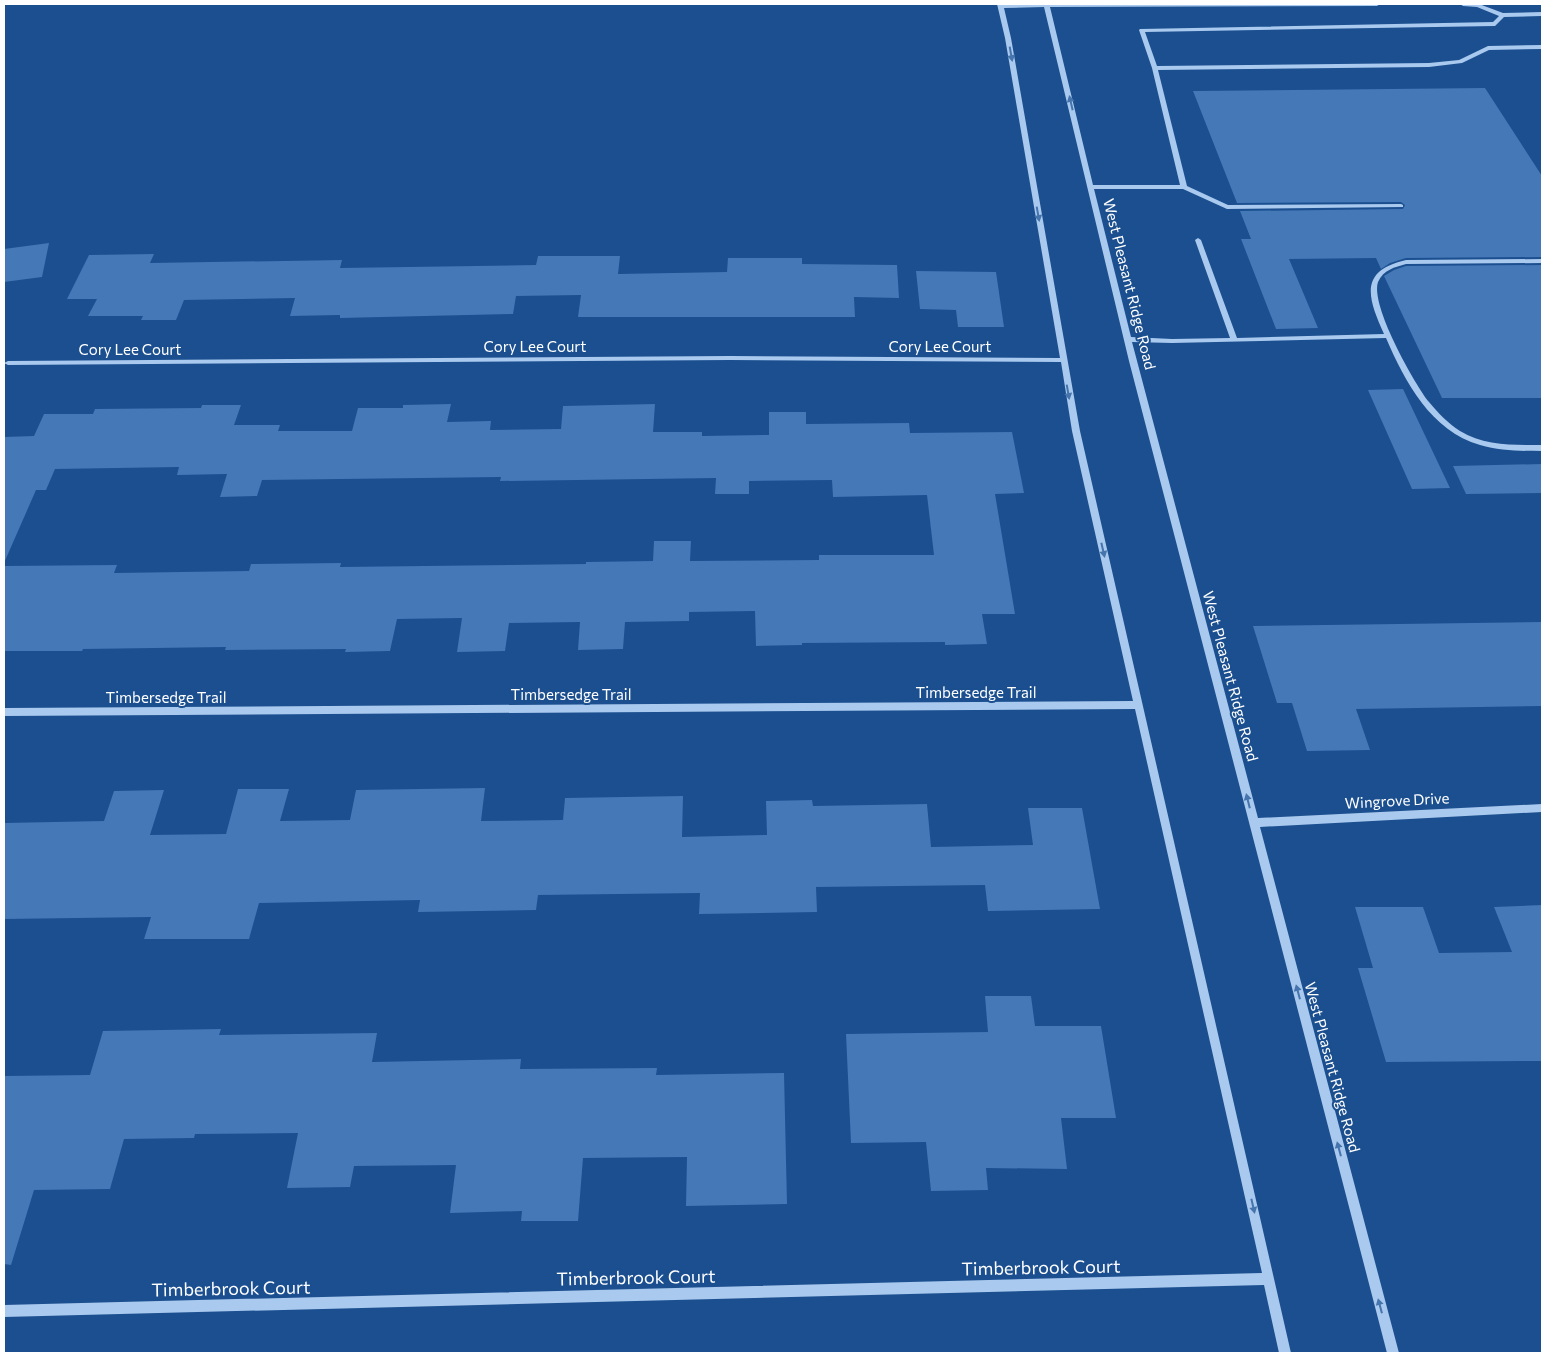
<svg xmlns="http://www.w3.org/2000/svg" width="1546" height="1357" font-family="Commissioner,sans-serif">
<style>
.building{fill:#4478b7}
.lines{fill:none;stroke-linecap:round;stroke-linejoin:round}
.minor{fill:#a9c9ee;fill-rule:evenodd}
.oneway{fill:#4674ac}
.labels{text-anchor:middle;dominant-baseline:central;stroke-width:4;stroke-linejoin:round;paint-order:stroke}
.street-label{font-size:15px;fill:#fff;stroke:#1b4f8f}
.near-street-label{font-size:18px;fill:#fff;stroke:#1b4f8f}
</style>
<rect width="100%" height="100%" fill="#1b4f8f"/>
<!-- building -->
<g class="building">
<polygon points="1485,88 1542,176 1542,257 1406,258 1390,263 1381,269 1376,258 1289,259 1318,328 1276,329 1241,239 1251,239 1240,211 1403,209 1405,205 1401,202 1237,203 1193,91"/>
<polygon points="49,243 42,277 4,282 4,249"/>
<polygon points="154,254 150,263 342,260 340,268 536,265 538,256 620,256 618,274 727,272 728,258 802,258 802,264 897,265 899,298 854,297 855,317 578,317 581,295 516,296 513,314 340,318 340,315 290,316 295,298 184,300 176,320 141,320 143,316 88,316 97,299 67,299 89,255"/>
<polygon points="1542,265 1542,398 1442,398 1384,276 1394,270 1406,266"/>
<polygon points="916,271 996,272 1004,327 958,327 956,310 920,309"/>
<polygon points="1403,389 1450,488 1412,489 1368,390"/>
<polygon points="451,404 447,422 491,421 490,430 561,429 563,406 655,404 653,432 702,432 702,436 769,435 769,412 806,412 806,424 909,423 910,433 1012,432 1024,493 995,494 1015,614 982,614 987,644 945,645 945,642 802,643 802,645 756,646 755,611 689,612 689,621 625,622 623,649 578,650 580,622 509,623 505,651 457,652 462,618 397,619 390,651 345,652 346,649 225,650 226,647 83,649 82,651 4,651 4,566 117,565 114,573 249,571 251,564 341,563 340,567 586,564 586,562 653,561 654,541 691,541 690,561 819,560 819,555 934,555 927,495 833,497 832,480 749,481 749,494 715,494 716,478 500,481 501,477 262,480 257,496 220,497 227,474 177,475 179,467 55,469 46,490 36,490 4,563 4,437 34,436 44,414 93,414 95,409 201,408 202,405 241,405 234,425 280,425 278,431 352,431 358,408 403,408 403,405"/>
<polygon points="1542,464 1542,493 1466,494 1453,466"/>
<polygon points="1542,622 1542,706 1356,709 1370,750 1307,751 1292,703 1277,703 1253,626"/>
<polygon points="485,788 481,821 563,820 565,798 683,796 682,837 767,835 766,801 812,800 813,806 927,804 931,847 1033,845 1028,808 1082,808 1100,909 988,911 985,885 816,887 817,912 699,914 700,893 538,895 536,910 418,912 420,900 259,903 249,939 144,939 151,917 4,919 4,823 104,821 114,791 164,790 150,835 226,834 238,789 289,789 280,821 350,820 356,790"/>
<polygon points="1542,905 1542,1061 1386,1062 1358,968 1373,968 1355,907 1423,907 1439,953 1512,952 1494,907"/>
<polygon points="985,996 1031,996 1035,1026 1101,1026 1116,1118 1061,1118 1067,1169 986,1168 988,1190 931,1191 926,1142 851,1143 846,1034 988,1032"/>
<polygon points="221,1029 219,1035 377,1033 372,1062 521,1059 520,1069 657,1068 656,1075 784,1073 787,1204 686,1206 687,1157 583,1158 578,1221 521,1221 522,1211 450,1213 456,1165 354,1166 350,1187 287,1188 298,1133 195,1134 194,1138 124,1139 110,1189 34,1190 11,1265 4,1264 4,1076 90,1075 103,1031"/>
</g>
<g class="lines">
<!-- minor -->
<path class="minor" d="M 997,4 L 1380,4 L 1377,6 L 1050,7 L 1093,185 L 1180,185 L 1152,68 L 1139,30 L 1140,29 L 1493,22 L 1499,16 L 1477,7 L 1463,6 L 1460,4 L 1479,4 L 1503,13 L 1542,12 L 1542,16 L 1504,17 L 1495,26 L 1145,32 L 1157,66 L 1429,63 L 1459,60 L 1488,46 L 1542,45 L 1542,49 L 1489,50 L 1462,63 L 1429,67 L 1158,70 L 1187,186 L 1228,205 L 1401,204 L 1403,205 L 1403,207 L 1227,209 L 1183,189 L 1094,189 L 1131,337 L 1172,339 L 1230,338 L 1195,240 L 1198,238 L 1201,240 L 1237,338 L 1384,334 C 1368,298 1358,271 1406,260 L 1542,259 L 1542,263 L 1406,264 C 1395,267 1383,270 1378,282 C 1370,305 1414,383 1429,402 C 1438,413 1448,423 1460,431 C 1484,446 1515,445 1542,445 L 1542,451 C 1521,451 1500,451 1480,445 C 1431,431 1405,382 1386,338 L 1172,343 L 1132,342 L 1258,818 L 1542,804 L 1542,812 L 1260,827 L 1399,1353 L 1387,1353 L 1129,361 L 1044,7 L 1004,8 L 1011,38 L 1080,431 L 1291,1353 L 1279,1353 L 1264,1285 L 4,1317 L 4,1305 L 1262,1273 L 1135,709 L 4,716 L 4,708 L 1133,701 L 1072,431 L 1061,362 L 730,360 L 8,365 L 4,363 L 8,361 L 730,356 L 1060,358 L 1005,38 Z"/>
</g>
<!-- one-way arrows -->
<defs><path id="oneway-solid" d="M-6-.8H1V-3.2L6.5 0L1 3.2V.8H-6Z" transform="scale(1.25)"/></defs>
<g class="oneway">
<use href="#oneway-solid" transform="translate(1011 54) rotate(80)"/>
<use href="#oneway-solid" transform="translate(1071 103) rotate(-103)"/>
<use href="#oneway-solid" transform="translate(1038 214) rotate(80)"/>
<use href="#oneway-solid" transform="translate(1068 392) rotate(80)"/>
<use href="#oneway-solid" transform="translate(1103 550) rotate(77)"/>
<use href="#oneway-solid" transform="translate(1248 801) rotate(-104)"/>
<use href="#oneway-solid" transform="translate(1298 992) rotate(-105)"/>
<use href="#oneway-solid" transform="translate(1339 1149) rotate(-105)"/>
<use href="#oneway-solid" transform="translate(1253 1206) rotate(77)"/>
<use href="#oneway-solid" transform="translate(1380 1306) rotate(-105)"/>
</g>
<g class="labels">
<!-- street labels -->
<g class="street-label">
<text transform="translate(1130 284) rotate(76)">West Pleasant Ridge Road</text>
<text x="535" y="346">Cory Lee Court</text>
<text x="940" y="346">Cory Lee Court</text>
<text x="130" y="349">Cory Lee Court</text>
<text transform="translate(1231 676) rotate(75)">West Pleasant Ridge Road</text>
<text x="976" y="692">Timbersedge Trail</text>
<text x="571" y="694">Timbersedge Trail</text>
<text x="166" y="697">Timbersedge Trail</text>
<text transform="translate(1397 800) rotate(-3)">Wingrove Drive</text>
<text transform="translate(1333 1067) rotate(75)">West Pleasant Ridge Road</text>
</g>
<!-- near-street labels -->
<g class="near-street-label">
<text transform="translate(1041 1267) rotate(-1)">Timberbrook Court</text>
<text transform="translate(636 1277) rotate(-1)">Timberbrook Court</text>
<text transform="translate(231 1288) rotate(-1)">Timberbrook Court</text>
</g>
</g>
<!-- border -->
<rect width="1546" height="1357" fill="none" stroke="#ffffff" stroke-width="10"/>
</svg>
